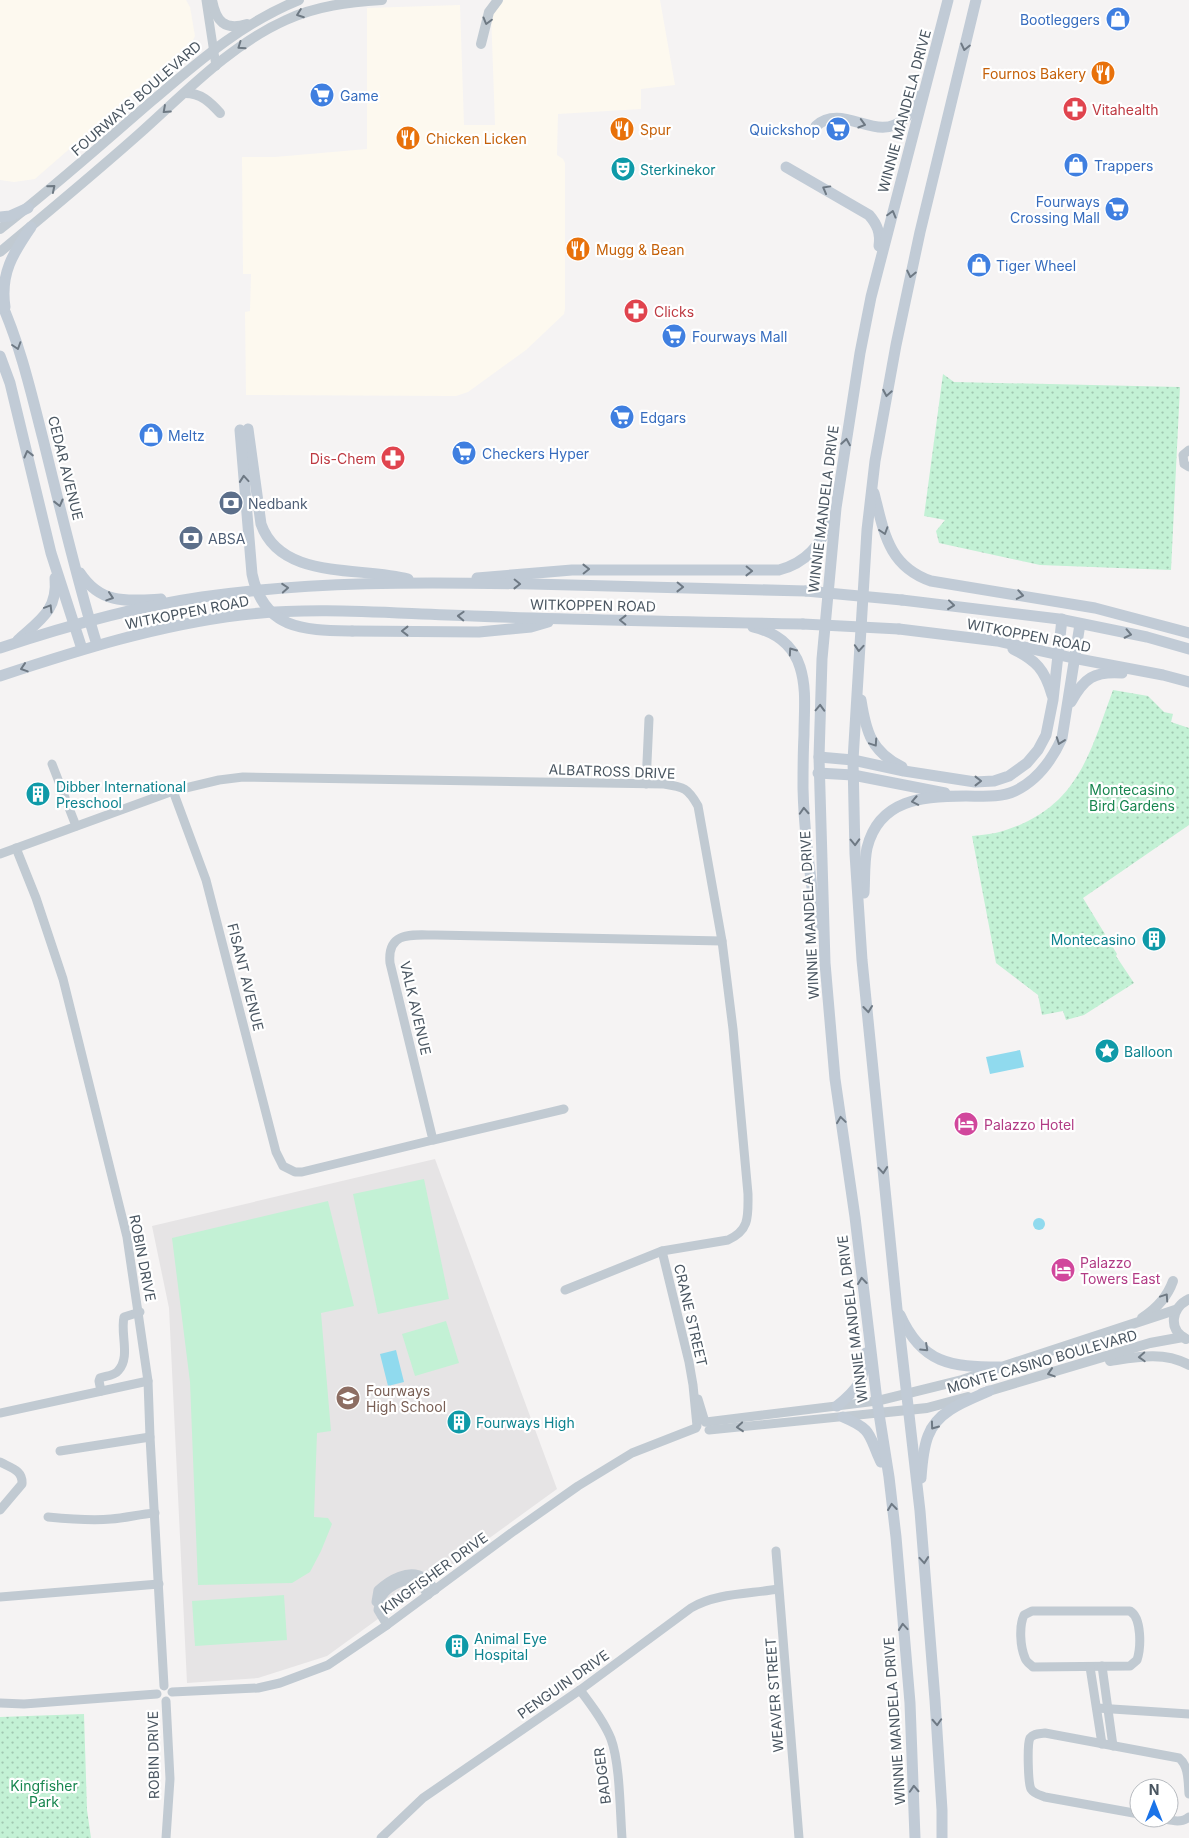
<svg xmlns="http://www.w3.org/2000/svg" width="1189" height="1838" font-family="Inter,sans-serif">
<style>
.commercial{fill:#fdf9ef}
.education{fill:#e6e4e5}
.green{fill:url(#green-dots)}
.pitch{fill:#c3f1d5}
.water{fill:#90daee}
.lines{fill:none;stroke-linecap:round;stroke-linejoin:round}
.minor{stroke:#c1cad2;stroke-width:9}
.tertiary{stroke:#c1cad2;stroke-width:10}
.secondary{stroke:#c1cbd6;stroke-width:11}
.secondary-bridge{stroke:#c1cbd6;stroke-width:11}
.oneway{stroke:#6e7983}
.oneway2{stroke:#6e7984}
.labels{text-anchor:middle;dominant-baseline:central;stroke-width:4.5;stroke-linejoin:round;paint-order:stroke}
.shop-label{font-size:14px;fill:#366cbe;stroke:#fff;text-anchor:start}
.food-label{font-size:14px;fill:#c56008;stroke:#fff;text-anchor:start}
.street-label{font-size:14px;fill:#4a5661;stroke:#fff}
.health-label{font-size:14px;fill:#be3a42;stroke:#fff;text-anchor:start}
.culture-label{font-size:14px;fill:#0d838f;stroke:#fff;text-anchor:start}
.service-label{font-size:14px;fill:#4e5e75;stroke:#fff;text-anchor:start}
.park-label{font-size:14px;fill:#17864f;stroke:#fff}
.hotel-label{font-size:14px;fill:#b23c85;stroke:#fff;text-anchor:start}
.education-label{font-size:14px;fill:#785e54;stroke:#fff;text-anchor:start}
</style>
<defs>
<pattern id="green-dots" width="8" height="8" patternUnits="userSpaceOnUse" patternTransform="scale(1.25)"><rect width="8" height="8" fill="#c3f1d5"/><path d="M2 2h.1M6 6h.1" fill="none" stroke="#a0c6b0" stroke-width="1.8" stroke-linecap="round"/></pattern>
</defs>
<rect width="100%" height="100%" fill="#f5f3f3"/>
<!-- commercial -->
<g class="commercial">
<polygon points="0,0 186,0 190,7 195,36 192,42 35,179 14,182 0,180"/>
<polygon points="504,0 660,0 675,85 641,89 641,109 558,114 557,155 563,159 565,163 565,309 564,314 526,350 468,392 456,396 246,395 245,312 250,311 251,274 243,274 242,157 275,157 367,149 367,8 460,5 464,125 495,125 491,12"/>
</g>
<!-- education -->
<polygon class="education" points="435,1159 557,1489 327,1656 258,1678 187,1683 169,1308 152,1226"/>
<!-- green -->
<g class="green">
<polygon points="943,374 954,382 1180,387 1171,570 1040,565 939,543 936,531 945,520 924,516"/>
<path d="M 1113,690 L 1148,696 L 1164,712 L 1173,714 L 1171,722 L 1189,728 L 1189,825 L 1083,898 L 1117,954 L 1116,956 L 1134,983 L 1084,1015 L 1066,1020 L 1063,1011 L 1042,1015 L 1038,995 L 996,963 L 972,836 C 982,835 993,834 1003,831 C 1077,808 1089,756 1113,690 Z"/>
<polygon points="84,1714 87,1810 91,1838 0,1838 0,1717"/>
</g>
<!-- pitch -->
<g class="pitch">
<polygon points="424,1179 449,1299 378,1314 353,1194"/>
<polygon points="328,1201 354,1306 321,1313 331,1431 317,1433 314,1517 328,1518 332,1524 321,1551 310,1572 292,1583 198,1585 190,1382 172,1238"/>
<polygon points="446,1321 459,1363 415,1376 402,1334"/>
<polygon points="284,1595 287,1640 195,1646 192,1601"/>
</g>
<!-- water -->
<g class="water">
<polygon points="1020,1050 1024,1067 990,1074 986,1057"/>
<circle cx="1039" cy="1224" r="6"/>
<polygon points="396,1350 404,1382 388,1386 380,1354"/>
</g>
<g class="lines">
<!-- minor -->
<g class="minor">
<polyline points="206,0 216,66"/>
<polyline points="1189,450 1183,455 1184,464 1189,467"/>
<polyline points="52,764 76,826"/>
<polyline points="646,784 649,719"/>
<path d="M 173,791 L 206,880 L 276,1152 L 283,1166 L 295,1172 L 302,1172 L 433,1140 L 390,963 C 387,931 412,935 435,935 L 722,941"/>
<polyline points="16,848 36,898 63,979 127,1237 148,1381 150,1437 164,1686"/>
<path d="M 0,854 L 173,791 L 219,780 L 243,777 L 664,784 C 684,787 688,788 698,806 L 722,941 L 733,1029 L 748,1194 C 748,1216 750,1230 728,1240 L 662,1251 L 565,1290"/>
<polyline points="433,1140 564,1109"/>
<polyline points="662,1251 689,1362 693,1385 697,1426"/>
<path d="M 101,1391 L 99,1381 L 100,1378 C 105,1376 114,1376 118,1371 C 131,1357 120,1334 124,1317 L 140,1312"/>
<polyline points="698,1399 705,1422"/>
<polyline points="0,1413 148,1381"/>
<polyline points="706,1422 877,1401"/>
<polyline points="709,1430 878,1413"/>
<polyline points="60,1451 150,1437"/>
<path d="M 0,1462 C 11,1468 23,1470 22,1484 L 0,1510"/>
<path d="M 48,1517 C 69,1519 90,1521 111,1519 C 126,1518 140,1514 155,1513"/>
<polyline points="776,1551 799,1838"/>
<polyline points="0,1597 159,1584"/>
<path d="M 376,1602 L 378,1590 C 389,1580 409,1567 425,1578 C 429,1580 432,1586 435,1590"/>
<path d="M 1032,1611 L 1130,1611 C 1142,1618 1141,1648 1137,1660 L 1130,1666 L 1033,1667 C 1030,1664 1026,1662 1025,1658 C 1020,1646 1019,1626 1024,1615 Z"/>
<path d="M 387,1625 L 378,1610 C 379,1605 380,1598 383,1595 C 389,1587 409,1575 418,1583 C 422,1585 425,1591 428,1595"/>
<polyline points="1102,1666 1113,1746"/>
<polyline points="1090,1667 1102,1744"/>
<path d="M 580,1690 C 591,1705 604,1721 611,1739 C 620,1763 620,1811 622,1838"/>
<polyline points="172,1692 258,1688 280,1683 328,1665 387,1625 514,1531 578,1486 632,1453 696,1428"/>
<polyline points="0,1703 24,1704 157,1694"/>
<polyline points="1097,1708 1189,1714"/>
<path d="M 1139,1814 L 1045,1797 C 1040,1795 1034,1794 1031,1789 C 1028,1783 1027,1744 1030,1738 C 1034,1733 1039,1734 1045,1733 L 1179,1758 C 1189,1766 1188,1782 1189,1794"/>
<path d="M 1160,1818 C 1170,1820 1181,1824 1189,1817"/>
<polyline points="166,1838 170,1779 166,1701"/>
<path d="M 381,1838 L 423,1798 L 580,1690 L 691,1608 C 716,1593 750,1594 778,1589"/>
</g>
<!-- tertiary -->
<g class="tertiary">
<path d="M 212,0 C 216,21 224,31 247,24"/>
<polyline points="481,44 489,12 498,0"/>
<path d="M 185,93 C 201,93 210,102 220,113"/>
<path d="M 0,229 C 52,189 102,144 152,101 C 198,62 242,23 299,0"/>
<path d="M 0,252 C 47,213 94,174 139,134 C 185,93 230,45 286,20 C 316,6 349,2 382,0"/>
<path d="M 1142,1318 C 1156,1309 1167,1298 1173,1281"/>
<path d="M 1186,1339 C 1167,1329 1172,1307 1189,1299"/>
<path d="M 1110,1361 C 1136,1357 1164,1351 1189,1365"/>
<polyline points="982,1393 1150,1343 1183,1337"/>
<polyline points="877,1401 962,1380 1175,1310"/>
<polyline points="878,1413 927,1408 968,1397"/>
</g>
<!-- secondary -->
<g class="secondary">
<path d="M 816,126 C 843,102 877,144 904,119 C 911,113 914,103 919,96"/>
<path d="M 786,167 L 869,215 C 877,224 881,233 879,246"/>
<polyline points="0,217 10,216 28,208"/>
<path d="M 0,300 C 20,344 31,392 43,439 C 60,507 76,577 97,645"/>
<path d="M 5,307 C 0,274 13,253 31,227"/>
<polyline points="0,356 10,383 51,553 82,649"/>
<path d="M 248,429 L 261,524 C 281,581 361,566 408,579"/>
<path d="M 874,493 C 884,532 888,566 931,581 L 1095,608 L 1189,633"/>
<path d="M 80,573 C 101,605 128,601 161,599"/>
<path d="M 477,578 L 572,570 L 779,570 C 806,563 821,545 831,519"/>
<polyline points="902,600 1059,619 1147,637 1189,649"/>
<path d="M 753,627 C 775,632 793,645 800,667 C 807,689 804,712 804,735 C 803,753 803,770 803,788 C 804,834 811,879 817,925"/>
<polyline points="899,629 997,641 1073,658 1163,675 1189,682"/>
<polyline points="352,631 479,632 531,627 548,622"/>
<path d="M 18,640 C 40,620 58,610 55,578"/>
<path d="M 0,648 C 66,626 133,607 202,597 C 311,581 422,582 532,584 C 623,586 714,588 806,591"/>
<path d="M 1013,649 C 1036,660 1045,670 1052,695"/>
<path d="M 0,676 C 79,650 158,625 241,615 C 318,606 395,614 473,616 C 583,620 693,622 803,624"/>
<path d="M 861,700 C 866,732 871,751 902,767"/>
<path d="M 1071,702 C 1084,678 1094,671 1122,673"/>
<polyline points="819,757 853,760 904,771 975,782 994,781 1009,776 1027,763 1038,750 1046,735 1053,700 1062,619"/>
<polyline points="818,773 853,775 945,793"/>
<path d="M 864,893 C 865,878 864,862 867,848 C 879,799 923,796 966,796 C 982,796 1000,798 1015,791 C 1038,780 1052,760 1062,738 L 1080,624"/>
<path d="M 900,1315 C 922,1364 951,1367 1000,1367"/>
<path d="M 837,1406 C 858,1389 864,1381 866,1353"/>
<path d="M 843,1417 C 874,1430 868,1435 881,1462"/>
<path d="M 921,1478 C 922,1464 923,1449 928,1436 C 937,1411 966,1401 989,1391"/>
<polyline points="915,1838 910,1703 896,1537 889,1477 877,1401 855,1217 835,1079 825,963 819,757 822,659 836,508 860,353 871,297 948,0"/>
<polyline points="942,1838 942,1810 935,1700 920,1511 897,1309 862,960 855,854 853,760 867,530 875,461 896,345 920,232 976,0"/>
</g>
<!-- secondary-bridge -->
<g class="secondary-bridge">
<path d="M 240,430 L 252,574 C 264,630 304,630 352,631"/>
<polyline points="806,591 902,600"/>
<polyline points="803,624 899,629"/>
</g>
</g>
<!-- one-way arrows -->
<defs><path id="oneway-chevron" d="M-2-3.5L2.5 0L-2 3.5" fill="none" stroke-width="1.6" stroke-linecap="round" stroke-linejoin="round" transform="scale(1.25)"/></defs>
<g class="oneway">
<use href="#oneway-chevron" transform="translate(300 14) rotate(160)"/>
<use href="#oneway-chevron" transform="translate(487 21) rotate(105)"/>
<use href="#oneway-chevron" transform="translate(241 46) rotate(145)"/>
<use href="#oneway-chevron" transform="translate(166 110) rotate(138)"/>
<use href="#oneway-chevron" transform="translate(52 188) rotate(-40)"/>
<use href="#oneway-chevron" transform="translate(1165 1297) rotate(-56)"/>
<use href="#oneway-chevron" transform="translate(1142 1357) rotate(177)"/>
<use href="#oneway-chevron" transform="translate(1051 1373) rotate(162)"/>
<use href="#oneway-chevron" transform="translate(740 1427) rotate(175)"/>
</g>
<g class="oneway2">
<use href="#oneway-chevron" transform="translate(965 47) rotate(103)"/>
<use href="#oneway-chevron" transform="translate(862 124) rotate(16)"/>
<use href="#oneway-chevron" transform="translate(826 189) rotate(-151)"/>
<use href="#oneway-chevron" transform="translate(892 214) rotate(-75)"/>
<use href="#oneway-chevron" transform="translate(911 274) rotate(102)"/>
<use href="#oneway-chevron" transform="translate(17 346) rotate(72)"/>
<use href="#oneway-chevron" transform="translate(887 393) rotate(100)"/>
<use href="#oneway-chevron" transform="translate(846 442) rotate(-81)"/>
<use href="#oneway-chevron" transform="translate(28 454) rotate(-104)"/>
<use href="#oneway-chevron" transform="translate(244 479) rotate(-95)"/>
<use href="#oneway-chevron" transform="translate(59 503) rotate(76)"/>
<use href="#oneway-chevron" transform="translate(884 531) rotate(72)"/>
<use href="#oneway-chevron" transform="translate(586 569) rotate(-1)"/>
<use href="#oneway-chevron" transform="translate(749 571) rotate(1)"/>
<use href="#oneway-chevron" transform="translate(517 584) rotate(1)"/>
<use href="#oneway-chevron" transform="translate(680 587) rotate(1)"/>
<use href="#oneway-chevron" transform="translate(285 588) rotate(-4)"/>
<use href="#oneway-chevron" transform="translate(1020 595) rotate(10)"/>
<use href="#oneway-chevron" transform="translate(110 597) rotate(18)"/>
<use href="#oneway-chevron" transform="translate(951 605) rotate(6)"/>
<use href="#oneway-chevron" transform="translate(49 608) rotate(-59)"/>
<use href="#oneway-chevron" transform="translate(461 616) rotate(-178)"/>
<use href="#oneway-chevron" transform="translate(623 620) rotate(-179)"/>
<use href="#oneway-chevron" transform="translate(405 631) rotate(-180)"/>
<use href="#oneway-chevron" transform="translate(1128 634) rotate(12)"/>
<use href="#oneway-chevron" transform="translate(859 648) rotate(94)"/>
<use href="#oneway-chevron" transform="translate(792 651) rotate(-125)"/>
<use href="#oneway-chevron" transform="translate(24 668) rotate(162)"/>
<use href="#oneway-chevron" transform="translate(820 708) rotate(-88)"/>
<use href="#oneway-chevron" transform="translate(1060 741) rotate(110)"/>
<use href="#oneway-chevron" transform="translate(874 743) rotate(56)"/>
<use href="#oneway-chevron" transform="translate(978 781)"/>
<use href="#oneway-chevron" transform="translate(915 801) rotate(169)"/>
<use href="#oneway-chevron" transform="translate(804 811) rotate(-93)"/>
<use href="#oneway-chevron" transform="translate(855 842) rotate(88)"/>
<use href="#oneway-chevron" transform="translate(868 1009) rotate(84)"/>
<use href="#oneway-chevron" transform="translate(841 1120) rotate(-98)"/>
<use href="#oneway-chevron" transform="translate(883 1170) rotate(85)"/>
<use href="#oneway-chevron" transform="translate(862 1281) rotate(-96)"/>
<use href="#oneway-chevron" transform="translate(925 1348) rotate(43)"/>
<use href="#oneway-chevron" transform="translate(934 1426) rotate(126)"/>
<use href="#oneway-chevron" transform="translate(892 1507) rotate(-97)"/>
<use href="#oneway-chevron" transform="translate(924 1560) rotate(85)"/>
<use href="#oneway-chevron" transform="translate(903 1627) rotate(-95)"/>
<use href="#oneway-chevron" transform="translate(937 1722) rotate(87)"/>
<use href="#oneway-chevron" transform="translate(914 1789) rotate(-93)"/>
</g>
<!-- icons -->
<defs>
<symbol id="shop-disc" viewBox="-11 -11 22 22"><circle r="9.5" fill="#3f7fe0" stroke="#fff"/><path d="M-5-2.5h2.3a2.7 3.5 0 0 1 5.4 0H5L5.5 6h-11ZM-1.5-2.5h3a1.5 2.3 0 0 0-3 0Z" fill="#fff"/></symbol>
<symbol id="restaurant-disc" viewBox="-11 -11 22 22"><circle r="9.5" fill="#e8710a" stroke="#fff"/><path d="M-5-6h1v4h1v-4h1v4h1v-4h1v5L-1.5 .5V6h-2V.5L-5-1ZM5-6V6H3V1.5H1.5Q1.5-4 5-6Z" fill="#fff"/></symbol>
<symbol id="supermarket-disc" viewBox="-11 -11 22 22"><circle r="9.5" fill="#3f7fe0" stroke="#fff"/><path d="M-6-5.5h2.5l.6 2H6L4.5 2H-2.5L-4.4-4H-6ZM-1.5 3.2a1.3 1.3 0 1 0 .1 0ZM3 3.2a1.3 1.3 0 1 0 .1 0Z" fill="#fff"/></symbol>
<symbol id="pharmacy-disc" viewBox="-11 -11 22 22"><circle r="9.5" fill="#e0444e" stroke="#fff"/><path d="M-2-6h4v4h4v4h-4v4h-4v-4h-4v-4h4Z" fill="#fff"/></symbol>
<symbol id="theatre-disc" viewBox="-11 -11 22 22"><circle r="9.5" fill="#0f9aa8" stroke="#fff"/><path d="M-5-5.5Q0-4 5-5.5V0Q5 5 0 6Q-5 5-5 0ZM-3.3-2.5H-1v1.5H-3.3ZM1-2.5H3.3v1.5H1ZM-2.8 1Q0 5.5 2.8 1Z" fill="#fff"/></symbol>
<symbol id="bank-disc" viewBox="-11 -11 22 22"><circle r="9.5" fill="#5c6f8a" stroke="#fff"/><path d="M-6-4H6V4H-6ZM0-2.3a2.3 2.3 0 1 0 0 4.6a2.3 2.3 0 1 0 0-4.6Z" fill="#fff"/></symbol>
<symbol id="building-disc" viewBox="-11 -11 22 22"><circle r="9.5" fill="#0f9aa8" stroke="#fff"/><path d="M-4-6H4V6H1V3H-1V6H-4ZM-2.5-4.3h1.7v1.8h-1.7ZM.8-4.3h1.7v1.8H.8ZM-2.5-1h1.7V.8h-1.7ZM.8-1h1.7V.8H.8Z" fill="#fff"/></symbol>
<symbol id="sight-disc" viewBox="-11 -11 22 22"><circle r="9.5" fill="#0f9aa8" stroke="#fff"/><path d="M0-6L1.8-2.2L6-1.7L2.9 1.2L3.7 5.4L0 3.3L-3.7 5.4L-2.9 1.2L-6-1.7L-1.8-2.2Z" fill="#fff"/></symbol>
<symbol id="hotel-disc" viewBox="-11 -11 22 22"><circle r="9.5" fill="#d1479c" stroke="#fff"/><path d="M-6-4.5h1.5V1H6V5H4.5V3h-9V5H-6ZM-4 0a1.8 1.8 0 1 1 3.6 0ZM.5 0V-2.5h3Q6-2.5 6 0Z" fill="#fff"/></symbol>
<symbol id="school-disc" viewBox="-11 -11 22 22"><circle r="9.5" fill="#8d6e63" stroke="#fff"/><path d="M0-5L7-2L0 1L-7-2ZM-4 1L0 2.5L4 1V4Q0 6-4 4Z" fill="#fff"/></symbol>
</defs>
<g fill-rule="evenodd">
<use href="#shop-disc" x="1104" y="5" width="28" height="28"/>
<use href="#restaurant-disc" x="1089" y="59" width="28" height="28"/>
<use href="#supermarket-disc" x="308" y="81" width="28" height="28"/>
<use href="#pharmacy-disc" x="1061" y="95" width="28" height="28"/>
<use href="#restaurant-disc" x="608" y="115" width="28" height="28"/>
<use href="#supermarket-disc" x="824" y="115" width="28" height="28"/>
<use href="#restaurant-disc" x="394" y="124" width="28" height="28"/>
<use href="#shop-disc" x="1062" y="151" width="28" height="28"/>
<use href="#theatre-disc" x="609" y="155" width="28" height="28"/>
<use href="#supermarket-disc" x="1103" y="195" width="28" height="28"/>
<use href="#restaurant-disc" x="564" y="235" width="28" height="28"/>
<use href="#shop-disc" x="965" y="251" width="28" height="28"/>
<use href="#pharmacy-disc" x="622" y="297" width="28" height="28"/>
<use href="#supermarket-disc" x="660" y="322" width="28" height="28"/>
<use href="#supermarket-disc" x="608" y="403" width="28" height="28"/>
<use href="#shop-disc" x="137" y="421" width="28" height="28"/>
<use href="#supermarket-disc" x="450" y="439" width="28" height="28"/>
<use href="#pharmacy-disc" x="379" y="444" width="28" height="28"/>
<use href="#bank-disc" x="217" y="489" width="28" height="28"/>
<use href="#bank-disc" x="177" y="524" width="28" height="28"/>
<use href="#building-disc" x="24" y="780" width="28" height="28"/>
<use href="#building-disc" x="1140" y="925" width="28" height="28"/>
<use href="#sight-disc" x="1093" y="1037" width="28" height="28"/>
<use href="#hotel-disc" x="952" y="1110" width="28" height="28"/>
<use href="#hotel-disc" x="1049" y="1256" width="28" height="28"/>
<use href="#school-disc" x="334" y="1384" width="28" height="28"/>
<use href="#building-disc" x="445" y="1408" width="28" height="28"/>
<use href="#building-disc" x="443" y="1632" width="28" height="28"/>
</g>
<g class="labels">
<!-- shop labels -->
<g class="shop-label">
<text x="1100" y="19" text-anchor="end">Bootleggers</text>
<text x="340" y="95">Game</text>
<text x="820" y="129" text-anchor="end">Quickshop</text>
<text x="1094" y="165">Trappers</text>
<text x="1100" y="201" text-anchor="end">Fourways<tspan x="1100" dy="16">Crossing Mall</tspan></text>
<text x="996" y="265">Tiger Wheel</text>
<text x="692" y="336">Fourways Mall</text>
<text x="640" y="417">Edgars</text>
<text x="168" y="435">Meltz</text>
<text x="482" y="453">Checkers Hyper</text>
</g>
<!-- food labels -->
<g class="food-label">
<text x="1086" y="73" text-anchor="end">Fournos Bakery</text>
<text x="640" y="129">Spur</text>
<text x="426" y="138">Chicken Licken</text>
<text x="596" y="249">Mugg &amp; Bean</text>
</g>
<!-- street labels -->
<g class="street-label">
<text transform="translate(136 98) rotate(-41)">FOURWAYS BOULEVARD</text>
<text transform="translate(904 111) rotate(-75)">WINNIE MANDELA DRIVE</text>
<text transform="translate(66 468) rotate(76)">CEDAR AVENUE</text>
<text transform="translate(823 509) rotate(-83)">WINNIE MANDELA DRIVE</text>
<text transform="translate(593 605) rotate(1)">WITKOPPEN ROAD</text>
<text transform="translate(187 612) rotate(-11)">WITKOPPEN ROAD</text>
<text transform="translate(1029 635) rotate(11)">WITKOPPEN ROAD</text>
<text transform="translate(612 771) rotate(2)">ALBATROSS DRIVE</text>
<text transform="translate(809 915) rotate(-93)">WINNIE MANDELA DRIVE</text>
<text transform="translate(246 977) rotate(76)">FISANT AVENUE</text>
<text transform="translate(416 1008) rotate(77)">VALK AVENUE</text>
<text transform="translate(143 1258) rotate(79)">ROBIN DRIVE</text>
<text transform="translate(691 1315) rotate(77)">CRANE STREET</text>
<text transform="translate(852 1319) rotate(-97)">WINNIE MANDELA DRIVE</text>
<text transform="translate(1042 1361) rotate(-16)">MONTE CASINO BOULEVARD</text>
<text transform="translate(434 1573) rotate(-36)">KINGFISHER DRIVE</text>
<text transform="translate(563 1684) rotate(-35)">PENGUIN DRIVE</text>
<text transform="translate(774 1695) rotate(-94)">WEAVER STREET</text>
<text transform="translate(894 1721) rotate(-94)">WINNIE MANDELA DRIVE</text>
<text transform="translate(153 1755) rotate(-91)">ROBIN DRIVE</text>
<text transform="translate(602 1776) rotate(-97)">BADGER</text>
</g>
<!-- health labels -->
<g class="health-label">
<text x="1092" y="109">Vitahealth</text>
<text x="654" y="311">Clicks</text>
<text x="376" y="458" text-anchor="end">Dis-Chem</text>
</g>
<!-- culture labels -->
<g class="culture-label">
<text x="640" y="169">Sterkinekor</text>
<text x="56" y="786">Dibber International<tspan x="56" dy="16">Preschool</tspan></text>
<text x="1136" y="939" text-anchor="end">Montecasino</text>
<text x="1124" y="1051">Balloon</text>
<text x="476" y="1422">Fourways High</text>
<text x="474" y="1638">Animal Eye<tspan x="474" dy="16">Hospital</tspan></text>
</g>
<!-- service labels -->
<g class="service-label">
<text x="248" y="503">Nedbank</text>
<text x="208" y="538">ABSA</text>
</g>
<!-- park labels -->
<g class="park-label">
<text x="1132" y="789">Montecasino<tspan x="1132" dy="16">Bird Gardens</tspan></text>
<text x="44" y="1785">Kingfisher<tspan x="44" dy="16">Park</tspan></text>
</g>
<!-- hotel labels -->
<g class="hotel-label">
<text x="984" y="1124">Palazzo Hotel</text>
<text x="1080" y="1262">Palazzo<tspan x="1080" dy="16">Towers East</tspan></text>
</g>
<!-- education labels -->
<g class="education-label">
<text x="366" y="1390">Fourways<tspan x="366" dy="16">High School</tspan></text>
</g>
</g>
<!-- north arrow -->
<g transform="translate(1154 1803)"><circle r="24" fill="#ffffff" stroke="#b7bbc0"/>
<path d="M0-4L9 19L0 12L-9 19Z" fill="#1a73e8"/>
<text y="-8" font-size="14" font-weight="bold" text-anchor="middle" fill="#4a5661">N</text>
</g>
</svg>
